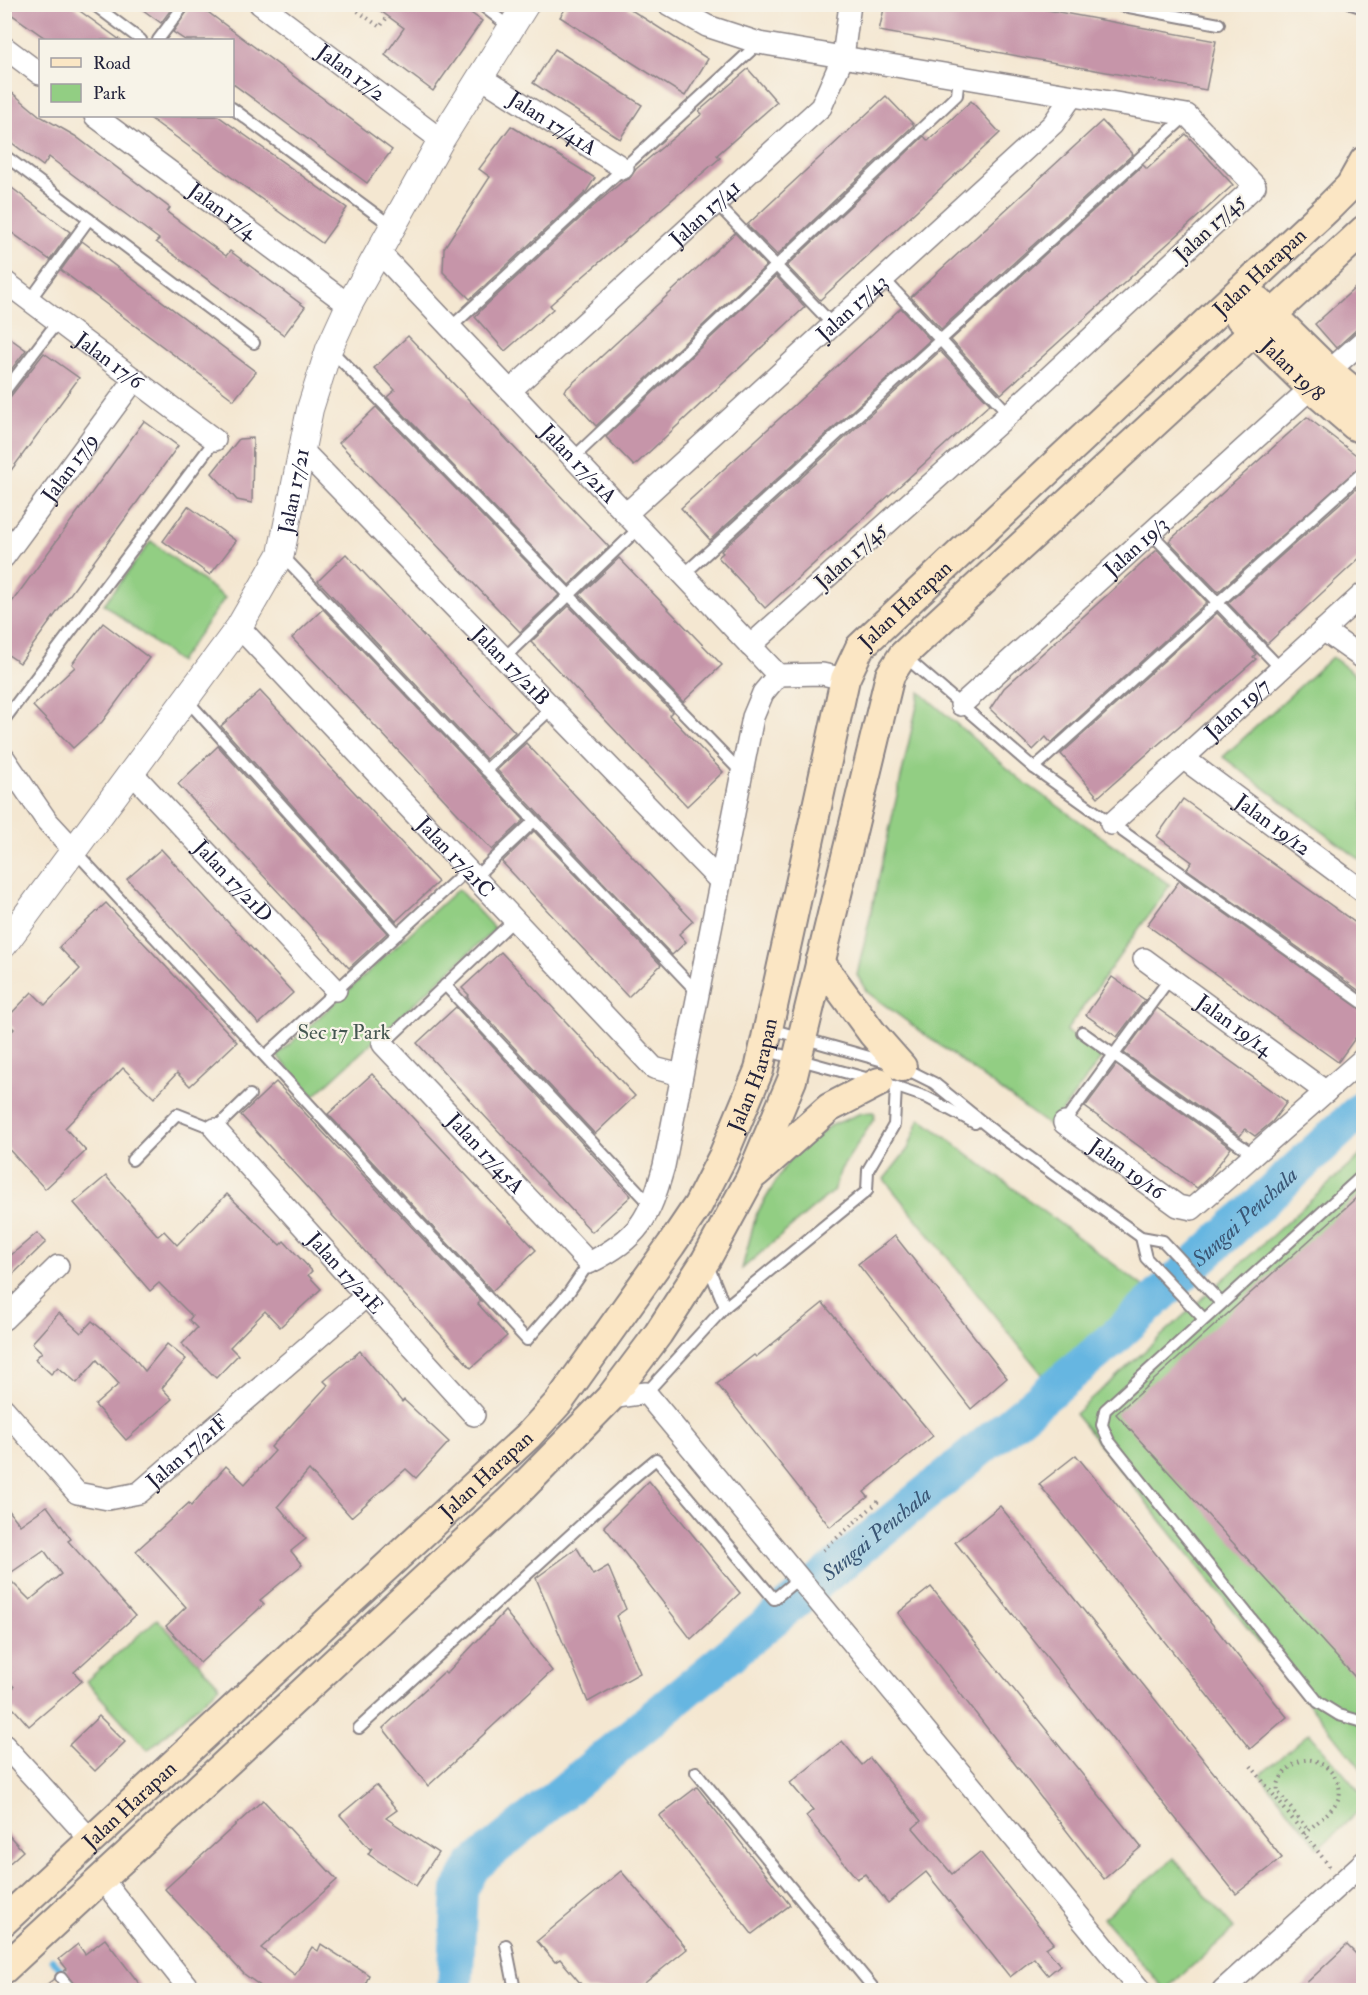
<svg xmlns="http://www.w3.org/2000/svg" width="1368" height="1995" font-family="'IM FELL Double Pica',serif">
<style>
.green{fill:#92ce83;stroke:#5a785f;stroke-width:1.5}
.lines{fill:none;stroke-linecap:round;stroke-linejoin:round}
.stream{stroke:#66b6e1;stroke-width:6}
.river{stroke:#66b6e1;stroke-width:36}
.building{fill:#c695a9;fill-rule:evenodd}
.service-casing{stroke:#8b8486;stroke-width:14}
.minor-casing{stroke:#8b8486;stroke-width:24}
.tertiary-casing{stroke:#8b8486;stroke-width:28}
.secondary-casing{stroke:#8b8486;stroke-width:32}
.path{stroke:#8b8486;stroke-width:4;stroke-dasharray:1.5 4.5;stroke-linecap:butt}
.service{stroke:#fff;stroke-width:10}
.minor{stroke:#fff;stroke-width:21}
.tertiary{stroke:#fff;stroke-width:26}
.secondary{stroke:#fbe6c4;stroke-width:28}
.labels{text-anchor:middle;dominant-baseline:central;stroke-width:4.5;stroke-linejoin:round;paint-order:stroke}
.street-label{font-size:21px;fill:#22223b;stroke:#f7f3e8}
.park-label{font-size:21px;fill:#445651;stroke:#f7f3e8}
.water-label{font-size:22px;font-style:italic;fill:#3a5675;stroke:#f7f3e8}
</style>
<rect width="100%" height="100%" fill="#f7f3e8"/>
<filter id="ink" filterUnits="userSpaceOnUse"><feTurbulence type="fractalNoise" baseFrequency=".0167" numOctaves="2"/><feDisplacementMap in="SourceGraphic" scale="12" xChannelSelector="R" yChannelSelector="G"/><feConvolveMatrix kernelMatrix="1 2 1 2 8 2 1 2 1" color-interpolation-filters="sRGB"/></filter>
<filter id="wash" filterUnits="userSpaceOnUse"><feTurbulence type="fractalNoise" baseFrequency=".008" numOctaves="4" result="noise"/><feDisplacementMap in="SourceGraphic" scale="24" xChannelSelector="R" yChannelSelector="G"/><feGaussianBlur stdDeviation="1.35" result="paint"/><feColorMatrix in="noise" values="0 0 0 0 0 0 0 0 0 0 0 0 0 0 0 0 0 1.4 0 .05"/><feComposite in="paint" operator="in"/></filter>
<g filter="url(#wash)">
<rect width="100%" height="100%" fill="#f4e7d1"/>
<!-- green -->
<g class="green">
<polygon points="151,541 225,598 179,662 104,604"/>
<polygon points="1332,657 1363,680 1363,862 1223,757"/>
<polygon points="920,692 1021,780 1170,885 1066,1031 1102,1057 1051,1127 867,992 857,975"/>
<polygon points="458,889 495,929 314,1096 277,1056"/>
<polygon points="873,1112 875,1114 874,1119 841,1169 833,1191 742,1269 756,1215 788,1161 828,1127 861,1113"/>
<polygon points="920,1118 1148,1290 1046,1379 884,1179 908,1149"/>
<polygon points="1363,1153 1363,1771 1075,1414"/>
<polygon points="157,1619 220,1686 148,1750 86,1681"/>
<polygon points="1309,1733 1363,1796 1363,1807 1319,1848 1260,1775"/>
<polygon points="1174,1858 1234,1929 1165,1990 1103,1918"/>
</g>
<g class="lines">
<!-- stream -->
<polyline class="stream" points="52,1959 77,1990"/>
<!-- river -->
<path class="river" id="s1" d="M 455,1990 L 460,1890 L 473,1866 L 1106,1345 L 1364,1107"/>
</g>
<g id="blocks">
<!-- building -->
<g class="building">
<polygon points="4,4 70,4 120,40 48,40 4,9"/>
<polygon points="135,4 175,4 161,23"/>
<polygon points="192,4 197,4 392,150 367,183 232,83 232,40 185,40 173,32"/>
<polygon points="371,4 458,4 482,21 433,91 385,55 404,28"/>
<polygon points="568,4 622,4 708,59 685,96 560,17"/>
<polygon points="885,4 1015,4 1216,41 1206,90 879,31"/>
<polygon points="555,49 642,105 620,139 533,83"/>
<polygon points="748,69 777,102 717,155 720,158 550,305 553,309 505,351 475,317 481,310 589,210 623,181 629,179 636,169 702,114 699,111"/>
<polygon points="4,86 40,116 75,136 170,208 167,212 226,256 230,251 305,307 284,335 156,242 159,239 49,157 43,166 4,137"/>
<polygon points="886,96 914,125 777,255 747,225"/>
<polygon points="971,101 1000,133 820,300 787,266 924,136 928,141"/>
<polygon points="147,116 218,116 347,208 322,243"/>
<polygon points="1102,121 1133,154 941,329 911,297"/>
<polygon points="511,126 595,178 586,192 470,299 443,272 444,248 490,177 479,169"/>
<polygon points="1186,134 1233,185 1001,394 951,340 1143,165 1147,169"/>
<polygon points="4,182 70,232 50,260 4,227"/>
<polygon points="735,233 766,266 596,426 564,391"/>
<polygon points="82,241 256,372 234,400 61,270"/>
<polygon points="776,276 805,307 634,466 606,437"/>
<polygon points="1364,280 1364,328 1356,330 1336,348 1315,324"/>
<polygon points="901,308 930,340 710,540 681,508"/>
<polygon points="4,334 26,350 4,379"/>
<polygon points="408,336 609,547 569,585 387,397 395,390 374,368"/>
<polygon points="940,351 990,404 765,608 718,557 723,553 721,551"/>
<polygon points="44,353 79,378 4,480 4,399 10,397"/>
<polygon points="376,407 559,595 520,632 339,443"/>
<polygon points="1307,417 1364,461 1364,464 1218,592 1169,541"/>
<polygon points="144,421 178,446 20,663 4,652 4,613"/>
<polygon points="253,438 252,503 237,500 212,473 239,439"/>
<polygon points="1364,482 1364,554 1267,644 1228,603"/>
<polygon points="188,506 236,541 210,575 163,541"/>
<polygon points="1157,550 1207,602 1051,743 1046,737 1033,750 990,709 1004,688"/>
<polygon points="346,554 515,732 486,759 318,581"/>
<polygon points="619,558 722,665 683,702 580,595"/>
<polygon points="569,606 672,712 669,715 723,772 687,806 531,642"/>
<polygon points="323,609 524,820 492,850 292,638"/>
<polygon points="1217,613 1256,654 1253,657 1256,659 1098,797 1061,754"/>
<polygon points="103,623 149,658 102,722 73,748 33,706 75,667 72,664"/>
<polygon points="260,691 438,882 396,921 221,726"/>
<polygon points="526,743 693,921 679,934 686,942 672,955 497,770"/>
<polygon points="218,746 387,933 349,968 178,784"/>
<polygon points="1183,799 1364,929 1364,994 1187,869 1192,862 1157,836"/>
<polygon points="534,831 661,965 628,997 502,862"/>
<polygon points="161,849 293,993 259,1024 127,879"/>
<polygon points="1179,881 1364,1011 1364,1026 1338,1062 1147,925"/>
<polygon points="106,903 237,1042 190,1086 177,1073 154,1098 123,1068 65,1128 86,1151 45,1189 4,1144 4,1040 14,1029 5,1020 32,992 45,1005 80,969 59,947"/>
<polygon points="501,952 635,1096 595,1134 467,997 469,995 462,988"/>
<polygon points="1112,977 1145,1000 1117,1037 1086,1015"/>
<polygon points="456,1007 631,1196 592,1232 417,1043"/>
<polygon points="1157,1008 1287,1102 1272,1122 1255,1136 1245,1129 1240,1136 1124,1053"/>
<polygon points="1116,1065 1231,1148 1210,1176 1197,1188 1085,1107"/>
<polygon points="372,1074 536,1250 492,1291 328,1114"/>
<polygon points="276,1082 481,1301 478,1304 507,1336 471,1368 241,1115"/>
<polygon points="106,1176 158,1236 164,1231 177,1245 227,1194 280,1245 284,1241 312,1271 308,1275 321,1289 280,1327 265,1311 230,1347 238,1355 216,1378 182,1344 197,1328 189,1320 192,1316 159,1283 150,1291 74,1203"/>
<polygon points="1364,1191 1364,1687 1116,1414"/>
<polygon points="37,1233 46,1242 4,1283 4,1261"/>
<polygon points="895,1236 1007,1378 971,1409 858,1264"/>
<polygon points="823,1303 933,1436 864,1492 868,1497 830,1527 717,1384 754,1355 756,1357"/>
<polygon points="59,1313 81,1333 92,1321 129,1352 145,1371 167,1344 186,1359 162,1388 172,1399 126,1440 95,1405 119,1384 97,1360 77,1383 58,1367 51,1374 35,1359 42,1352 32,1343"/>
<polygon points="360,1351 402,1402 404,1400 449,1442 416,1478 406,1469 351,1517 309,1470 278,1506 306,1539 291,1551 302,1565 260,1600 264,1604 200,1663 166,1626 186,1607 136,1551 189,1503 191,1506 226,1466 245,1484 275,1451 271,1447 328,1385 324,1381"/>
<polygon points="1076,1455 1287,1717 1250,1749 1039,1484"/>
<polygon points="649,1481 740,1593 691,1639 604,1526"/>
<path d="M 4,1504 L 20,1525 L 47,1506 L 71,1539 L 68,1541 L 135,1616 L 74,1672 L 82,1681 L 29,1726 L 14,1709 L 4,1717 L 4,1695 L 14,1687 L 4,1676 ZM 44,1550 L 61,1574 L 30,1600 L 6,1576 Z"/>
<polygon points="1000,1506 1282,1858 1236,1894 955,1542"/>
<polygon points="577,1548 593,1575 608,1566 626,1609 616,1616 640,1673 588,1702 536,1578"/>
<polygon points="931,1587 1141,1847 1104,1879 898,1613"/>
<polygon points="505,1611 552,1671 428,1786 383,1728 444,1672 446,1674"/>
<polygon points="99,1716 125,1742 95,1771 69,1745"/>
<polygon points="842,1741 862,1765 870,1758 921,1821 913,1828 952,1874 980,1852 1053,1943 1046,1948 1060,1965 1048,1975 1034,1958 1010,1977 926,1872 888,1903 865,1874 857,1879 806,1816 813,1810 790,1783"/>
<polygon points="376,1785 397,1810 386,1818 438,1853 416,1886 368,1854 372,1848 370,1849 340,1815"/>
<polygon points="697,1787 790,1905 752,1934 659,1816"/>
<polygon points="263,1800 337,1880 261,1948 295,1975 312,1947 318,1951 321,1944 369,1975 363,1990 266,1990 244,1974 165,1889"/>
<polygon points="4,1830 23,1851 4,1868"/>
<polygon points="621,1871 687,1949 636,1990 586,1990 560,1959 555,1962 537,1941"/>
<polygon points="105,1939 144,1990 78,1990 64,1971 67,1969 59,1959 78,1944 85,1954"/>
<polygon points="1347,1945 1364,1962 1364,1990 1299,1990"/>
<polygon points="54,1979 62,1990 39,1990"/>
</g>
</g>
</g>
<g filter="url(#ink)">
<use href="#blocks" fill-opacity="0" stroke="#8b8486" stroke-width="1.5"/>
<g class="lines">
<defs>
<g id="service">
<polyline points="93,4 141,40"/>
<polyline points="480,4 511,28"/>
<polyline points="1113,4 1219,24"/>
<polyline points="1351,4 1364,8"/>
<polyline points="158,40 185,4"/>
<polyline points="232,108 393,227"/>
<polyline points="4,155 254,343"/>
<polyline points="717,204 833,325"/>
<polyline points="884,279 1009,414"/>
<polyline points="30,300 89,219"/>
<polyline points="450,328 759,43"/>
<polyline points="330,349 742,773"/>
<polyline points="4,392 58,321"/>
<polyline points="573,458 957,95 959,76"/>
<polyline points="1151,533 1281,669"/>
<polyline points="282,555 698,993"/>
<polyline points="683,575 1187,115"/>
<polyline points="903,655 1034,768 1364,1004"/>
<polyline points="504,658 639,528"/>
<polyline points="186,699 398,934"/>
<polyline points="4,720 215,440"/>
<polyline points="1034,768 1364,471"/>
<polyline points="486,770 552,708"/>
<polyline points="74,850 527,1340 569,1292 589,1263"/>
<polyline points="474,878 534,821"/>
<polyline points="445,985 652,1206"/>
<polyline points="770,1029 887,1062"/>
<polyline points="1082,1032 1254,1155"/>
<polyline points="383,1044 513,921"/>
<polyline points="764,1050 873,1080"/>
<polyline points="265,1056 466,871"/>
<polyline points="902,1067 934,1083 997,1134 1141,1237 1163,1241 1221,1303"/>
<polyline points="891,1085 926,1097 975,1123"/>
<polyline points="1064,1123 1170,978"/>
<polyline points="132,1160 177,1114 215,1129 250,1095"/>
<polyline points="1364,1174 1105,1410 1102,1425 1109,1441 1318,1702 1339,1715 1360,1721 1364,1724"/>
<polyline points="1141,1237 1146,1258 1204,1319"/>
<polyline points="707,1263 725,1307"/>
<polyline points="646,1393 725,1307 867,1191 868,1170 894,1125 896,1087"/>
<polyline points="359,1728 627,1483 656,1459 774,1599 799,1578"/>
<polyline points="696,1772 875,1990"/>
<polyline points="506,1945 515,1990"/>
<polyline points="61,1978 71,1990"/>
</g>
<g id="minor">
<path id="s2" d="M 260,4 L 441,140"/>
<polyline points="668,4 707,26 759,43 1187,115 1255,186 1009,414 750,646"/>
<polyline points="4,47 40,74"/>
<path id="s3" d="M 480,77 L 623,168"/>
<path id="s4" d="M 95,116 L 349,305"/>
<path id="s5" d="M 379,252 L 778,675"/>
<path id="s6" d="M 4,281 L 215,440"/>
<polyline points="1329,371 1364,340"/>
<path id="s7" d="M 510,391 L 821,107 L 843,57 L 850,4"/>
<path id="s8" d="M 301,449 L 720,881"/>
<path id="s9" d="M 626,514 L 1053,124 L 1072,96"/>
<path id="s10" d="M 4,557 L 135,379"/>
<path id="s11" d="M 239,627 L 654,1068 L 681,1075"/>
<polyline points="1323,630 1364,659"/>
<path id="s12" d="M 961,705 L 1311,388"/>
<polyline points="4,758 47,821 74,850"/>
<path id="s13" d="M 1183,758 L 1364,892"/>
<path id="s14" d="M 132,773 L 336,990"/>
<path id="s15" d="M 1111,824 L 1364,593"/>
<path id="s16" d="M 1144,959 L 1326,1092"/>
<path id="s17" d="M 383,1044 L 589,1263 C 640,1237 649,1219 664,1166 L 753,717 L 763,693 L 778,675 L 822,674 L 845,679"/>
<path id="s18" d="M 1064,1123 L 1178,1206 L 1192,1209 L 1364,1058"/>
<path id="s19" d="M 215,1129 L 474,1415"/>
<polyline points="4,1319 58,1266"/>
<polyline points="610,1398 646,1393 1140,1990"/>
<path id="s20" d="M 4,1409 L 77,1493 L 108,1499 L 139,1493 L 366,1296"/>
<polyline points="4,1745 91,1840"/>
<polyline points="101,1878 190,1990"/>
<polyline points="1223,1990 1364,1862"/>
</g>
<g id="tertiary">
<path id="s21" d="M 4,945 L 239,627 L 281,554 L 310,409 L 329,349 L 349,305 L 441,140 L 526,4"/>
</g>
<g id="secondary">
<polyline points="1258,301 1329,371 1364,400"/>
<path id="s22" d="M 1240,318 L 1311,388 L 1355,426 L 1364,429"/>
<polyline points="820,962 873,1034 902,1067"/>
<polyline points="756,1173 829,1108 879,1082"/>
<path id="s23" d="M 4,1921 L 528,1436 L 559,1402 L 671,1245 L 698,1205 L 723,1156 L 759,1070 L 845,679 L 860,647 L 1327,209 L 1350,186 L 1364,161"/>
<polyline points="4,1969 510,1500 610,1398 658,1334 706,1260 750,1179 792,1080 890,675 903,655 1364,230"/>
</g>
</defs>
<!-- service casing -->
<use href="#service" class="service-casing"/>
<!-- minor casing -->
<use href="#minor" class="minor-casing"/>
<!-- tertiary casing -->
<use href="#tertiary" class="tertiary-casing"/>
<!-- secondary casing -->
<use href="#secondary" class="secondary-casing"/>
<!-- path -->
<g class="path">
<polyline points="348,4 380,27 388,16"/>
<polyline points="823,1550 880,1500"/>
<polyline points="1251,1766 1330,1867"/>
<path d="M 1304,1834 C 1314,1824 1334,1811 1339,1797 C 1344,1780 1322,1757 1305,1760 C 1292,1761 1275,1779 1278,1792 L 1308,1830"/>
</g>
<!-- service -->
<use href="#service" class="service"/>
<!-- minor -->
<use href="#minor" class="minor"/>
<!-- tertiary -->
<use href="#tertiary" class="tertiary"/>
<!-- secondary -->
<use href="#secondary" class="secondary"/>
</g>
</g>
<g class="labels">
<!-- street labels -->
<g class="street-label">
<text stroke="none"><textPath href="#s2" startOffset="114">Jalan 17/2</textPath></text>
<text stroke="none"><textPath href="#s3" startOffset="86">Jalan 17/41A</textPath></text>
<text stroke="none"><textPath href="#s4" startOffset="159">Jalan 17/4</textPath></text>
<text stroke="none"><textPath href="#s7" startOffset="264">Jalan 17/41</textPath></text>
<text transform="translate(1210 228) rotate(-43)">Jalan 17/45</text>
<text stroke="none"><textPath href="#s23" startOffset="2133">Jalan Harapan</textPath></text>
<text stroke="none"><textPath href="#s9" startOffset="306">Jalan 17/43</textPath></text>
<text stroke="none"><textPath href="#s6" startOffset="132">Jalan 17/6</textPath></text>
<text stroke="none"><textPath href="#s22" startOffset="74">Jalan 19/8</textPath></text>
<text stroke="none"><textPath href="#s5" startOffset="291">Jalan 17/21A</textPath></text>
<text stroke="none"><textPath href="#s10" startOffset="111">Jalan 17/9</textPath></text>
<text stroke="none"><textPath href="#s21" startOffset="544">Jalan 17/21</textPath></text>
<text stroke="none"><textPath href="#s12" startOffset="236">Jalan 19/3</textPath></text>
<text transform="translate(851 556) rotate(-42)">Jalan 17/45</text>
<text stroke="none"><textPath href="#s23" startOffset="1647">Jalan Harapan</textPath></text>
<text stroke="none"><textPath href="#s8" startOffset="302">Jalan 17/21B</textPath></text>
<text stroke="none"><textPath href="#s15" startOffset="171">Jalan 19/7</textPath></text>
<text stroke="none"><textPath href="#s13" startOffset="112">Jalan 19/12</textPath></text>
<text stroke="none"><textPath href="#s11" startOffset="316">Jalan 17/21C</textPath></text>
<text stroke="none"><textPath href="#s14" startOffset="148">Jalan 17/21D</textPath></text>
<text stroke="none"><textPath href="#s16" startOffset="112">Jalan 19/14</textPath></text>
<text stroke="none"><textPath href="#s23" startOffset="1143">Jalan Harapan</textPath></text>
<text stroke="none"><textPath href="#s17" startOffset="150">Jalan 17/45A</textPath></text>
<text stroke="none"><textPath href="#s18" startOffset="78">Jalan 19/16</textPath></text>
<text stroke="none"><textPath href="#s19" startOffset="194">Jalan 17/21E</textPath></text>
<text stroke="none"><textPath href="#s20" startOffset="238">Jalan 17/21F</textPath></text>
<text stroke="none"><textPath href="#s23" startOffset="657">Jalan Harapan</textPath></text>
<text stroke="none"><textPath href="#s23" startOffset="171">Jalan Harapan</textPath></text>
</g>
<!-- park labels -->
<g class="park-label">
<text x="344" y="1032">Sec 17 Park</text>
</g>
<!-- water labels -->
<g class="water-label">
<text stroke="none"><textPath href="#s1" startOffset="1136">Sungai Penchala</textPath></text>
<text stroke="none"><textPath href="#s1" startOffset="650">Sungai Penchala</textPath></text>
</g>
</g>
<!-- margin -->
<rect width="1368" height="1995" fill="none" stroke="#f7f3e8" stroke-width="24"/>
<!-- legend -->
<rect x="39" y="39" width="195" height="78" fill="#f7f3e8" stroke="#a29fa3" stroke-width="1.5"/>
<rect x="51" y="58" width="30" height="9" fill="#fbe6c4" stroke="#a29fa3" stroke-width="1.5"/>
<text x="93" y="69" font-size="18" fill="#22223b">Road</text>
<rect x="51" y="84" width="30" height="18" fill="#92ce83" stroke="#a29fa3" stroke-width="1.5"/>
<text x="93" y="99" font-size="18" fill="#22223b">Park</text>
</svg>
